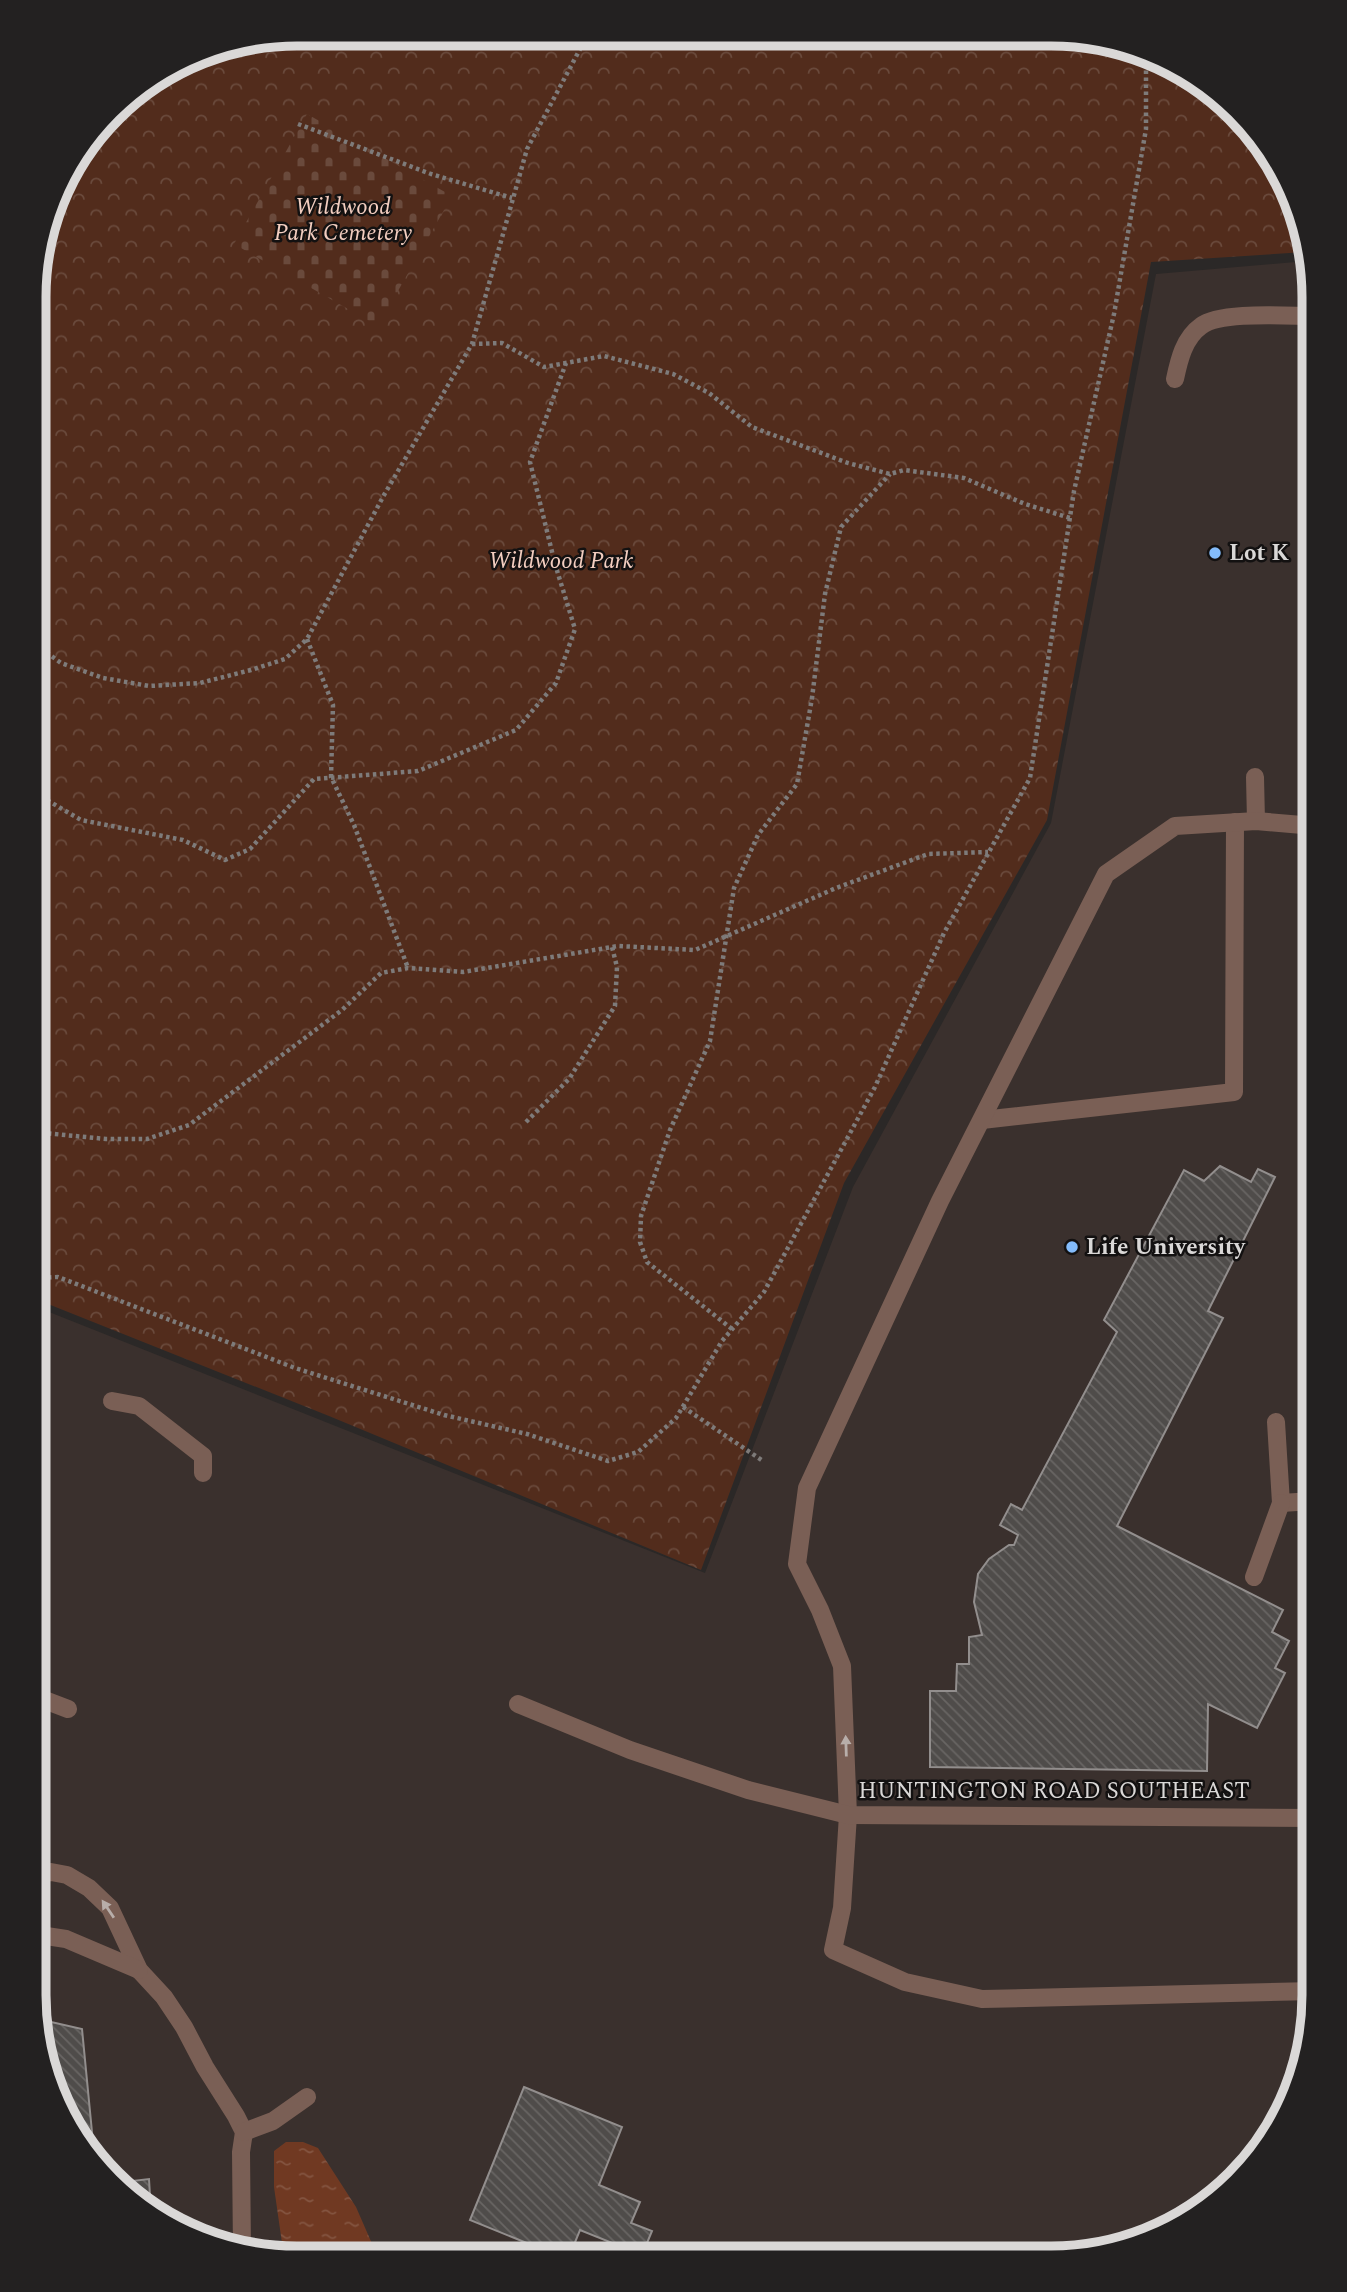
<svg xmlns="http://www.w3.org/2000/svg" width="1347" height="2292" font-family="Spectral,serif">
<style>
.built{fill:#3a302d}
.forest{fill:url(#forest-crowns)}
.cemetery{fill:url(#cemetery-stones)}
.water{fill:url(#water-ripples)}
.building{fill:url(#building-back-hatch);stroke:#928e8d;stroke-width:2}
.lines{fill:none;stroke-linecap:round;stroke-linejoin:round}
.path{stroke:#7e7b7a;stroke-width:4.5;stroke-dasharray:3.5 3.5;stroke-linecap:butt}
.service{stroke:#7a5f55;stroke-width:18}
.minor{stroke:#7a5f55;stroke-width:18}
.oneway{fill:#b8aeaa}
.poi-dot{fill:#84bcfb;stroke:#131111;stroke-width:2.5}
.labels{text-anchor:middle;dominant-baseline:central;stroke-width:5;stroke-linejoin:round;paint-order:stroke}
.park-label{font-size:23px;font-style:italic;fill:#f3cec0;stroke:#131111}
.poi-label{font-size:23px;font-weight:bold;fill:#dad8d7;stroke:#131111;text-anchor:start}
.street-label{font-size:23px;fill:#dad8d7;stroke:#131111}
.rim{fill:none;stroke:#dad8d7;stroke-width:9}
</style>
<defs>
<pattern id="forest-crowns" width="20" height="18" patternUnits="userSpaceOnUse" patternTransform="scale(1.75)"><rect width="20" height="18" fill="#522c1c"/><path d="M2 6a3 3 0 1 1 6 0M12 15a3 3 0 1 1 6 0" fill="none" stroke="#6a4a3c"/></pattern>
<pattern id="cemetery-stones" width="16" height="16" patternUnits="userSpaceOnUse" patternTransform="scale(1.75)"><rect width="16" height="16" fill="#522c1c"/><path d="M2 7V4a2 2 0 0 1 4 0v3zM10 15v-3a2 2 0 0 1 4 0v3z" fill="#6a4a3c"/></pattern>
<pattern id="water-ripples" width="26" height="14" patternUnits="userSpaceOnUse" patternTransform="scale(1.75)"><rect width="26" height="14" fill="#703922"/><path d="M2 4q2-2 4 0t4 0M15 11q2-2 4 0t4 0" fill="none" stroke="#845541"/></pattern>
<pattern id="building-back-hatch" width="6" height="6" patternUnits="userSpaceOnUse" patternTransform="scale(1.75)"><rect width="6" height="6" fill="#4f4c4a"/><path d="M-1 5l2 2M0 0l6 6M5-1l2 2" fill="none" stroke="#686563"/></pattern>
</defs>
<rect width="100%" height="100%" fill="#2b2827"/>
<!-- built -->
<polygon class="built" points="1307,261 1314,297 1313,2013 1300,2080 1260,2155 1210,2205 1151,2239 1051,2259 263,2257 196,2239 137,2205 88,2156 53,2096 33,1995 34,1306 705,1573 853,1187 1051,823 1156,274"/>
<!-- forest -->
<polygon class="forest" points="297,33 1085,36 1151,53 1211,88 1260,137 1294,196 1305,252 1151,262 1047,820 844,1183 701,1570 329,1416 38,1300 34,1305 35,263 61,180 123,99 196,53"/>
<!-- cemetery -->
<polygon class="cemetery" points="307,114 452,196 378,326 234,244"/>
<!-- water -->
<polygon class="water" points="286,2142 303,2142 318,2148 356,2207 373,2246 383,2257 284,2257 274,2187 274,2151"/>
<!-- building -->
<g class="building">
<polygon points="1220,1166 1251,1182 1258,1169 1275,1177 1208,1311 1223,1318 1117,1526 1283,1610 1272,1632 1289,1641 1275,1668 1285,1673 1257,1728 1208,1704 1207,1771 930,1767 930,1691 956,1691 957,1664 969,1664 969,1637 982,1635 974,1602 978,1574 989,1559 1009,1545 1014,1545 1018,1535 1000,1525 1011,1504 1022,1510 1117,1332 1104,1320 1184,1170 1204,1181"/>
<polygon points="38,2019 82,2029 95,2163 88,2156 53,2096"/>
<polygon points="524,2087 622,2127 599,2185 640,2202 631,2223 652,2231 642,2255 580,2230 569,2257 561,2257 470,2220"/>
<polygon points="149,2179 151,2213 137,2205 115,2183"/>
</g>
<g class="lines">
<!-- path -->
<g class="path">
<polyline points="298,124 431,174 512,198"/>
<polyline points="472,344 502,343 544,367 604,356 673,374 709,393 752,427 848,463 890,474 904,470 964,478 1025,504 1070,518"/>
<polyline points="307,639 333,705 331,777 354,825 408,968"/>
<polyline points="35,644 61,663 103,678 149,686 200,683 251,670 285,659 307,639 384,495 472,344 527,149 588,34"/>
<polyline points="35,793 81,820 183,840 225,860 250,849 314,779 418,771 516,730 556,683 575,629 555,564 530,462 566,363"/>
<polyline points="526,1122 569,1079 615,1006 617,967 612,947"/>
<polyline points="34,1132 106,1139 147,1139 189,1125 342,1010 381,973 408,968 463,972 618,946 695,950 836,888 928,854 988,852"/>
<polyline points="34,1278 58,1277 295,1368 444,1415 527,1434 608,1461 638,1452 676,1418 722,1341 764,1292 875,1087 944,933 1030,778 1074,491 1114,314 1146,129 1146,62 1127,47"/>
<polyline points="732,1329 647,1262 640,1242 641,1216 670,1130 710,1041 734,888 758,835 797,784 812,698 825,594 841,527 890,474"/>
<polyline points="683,1407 763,1461"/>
</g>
<!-- service -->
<g class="service">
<path d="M 1175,379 C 1179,360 1184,338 1201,326 C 1220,311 1287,316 1314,316"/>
<polyline points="1255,777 1256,821"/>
<polyline points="982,1120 1234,1092 1235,822"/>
<polyline points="112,1401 139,1406 203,1456 203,1473"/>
<polyline points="1276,1422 1281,1503 1313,1501"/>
<polyline points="1254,1577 1281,1503"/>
<polyline points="34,1696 68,1709"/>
<polyline points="33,1876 51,1872 67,1875 89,1888 110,1908 139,1970 164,1997 184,2027 205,2067 236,2116 244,2132 241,2152 242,2251"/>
<polyline points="33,1934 66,1939 139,1970"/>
<polyline points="1313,1991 982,1999 905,1982 833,1950 842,1908 848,1815 842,1666 820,1610 797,1564 807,1488 940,1201 1106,874 1175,826 1256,821 1314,826"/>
<polyline points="244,2132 273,2121 307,2097"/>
</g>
<!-- minor -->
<polyline class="minor" points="518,1704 630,1750 748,1790 848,1815 1313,1818"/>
</g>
<!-- one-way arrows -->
<defs><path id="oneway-solid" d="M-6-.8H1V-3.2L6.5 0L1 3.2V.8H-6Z" transform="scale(1.75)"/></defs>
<g class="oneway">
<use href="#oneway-solid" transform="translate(846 1746) rotate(-92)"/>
<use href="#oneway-solid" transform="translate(108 1909) rotate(-124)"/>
</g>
<!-- markers -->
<g class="poi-dot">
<circle cx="1215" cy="553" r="7"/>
<circle cx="1072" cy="1247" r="7"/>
</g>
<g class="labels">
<!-- park labels -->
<g class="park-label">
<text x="343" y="207">Wildwood<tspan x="343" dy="26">Park Cemetery</tspan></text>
<text x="561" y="561">Wildwood Park</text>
</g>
<!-- poi labels -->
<g class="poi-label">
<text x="1229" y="553">Lot K</text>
<text x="1086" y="1247">Life University</text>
</g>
<!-- street labels -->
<g class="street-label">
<text x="1054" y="1791">HUNTINGTON ROAD SOUTHEAST</text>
</g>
</g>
<!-- crop -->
<path d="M0 0H1347V2292H0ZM297 46H1051A251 251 0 0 1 1302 297V1995A251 251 0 0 1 1051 2246H297A251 251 0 0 1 46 1995V297A251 251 0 0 1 297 46Z" fill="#232121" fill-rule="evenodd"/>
<path class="rim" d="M297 46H1051A251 251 0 0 1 1302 297V1995A251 251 0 0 1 1051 2246H297A251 251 0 0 1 46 1995V297A251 251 0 0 1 297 46Z"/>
</svg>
